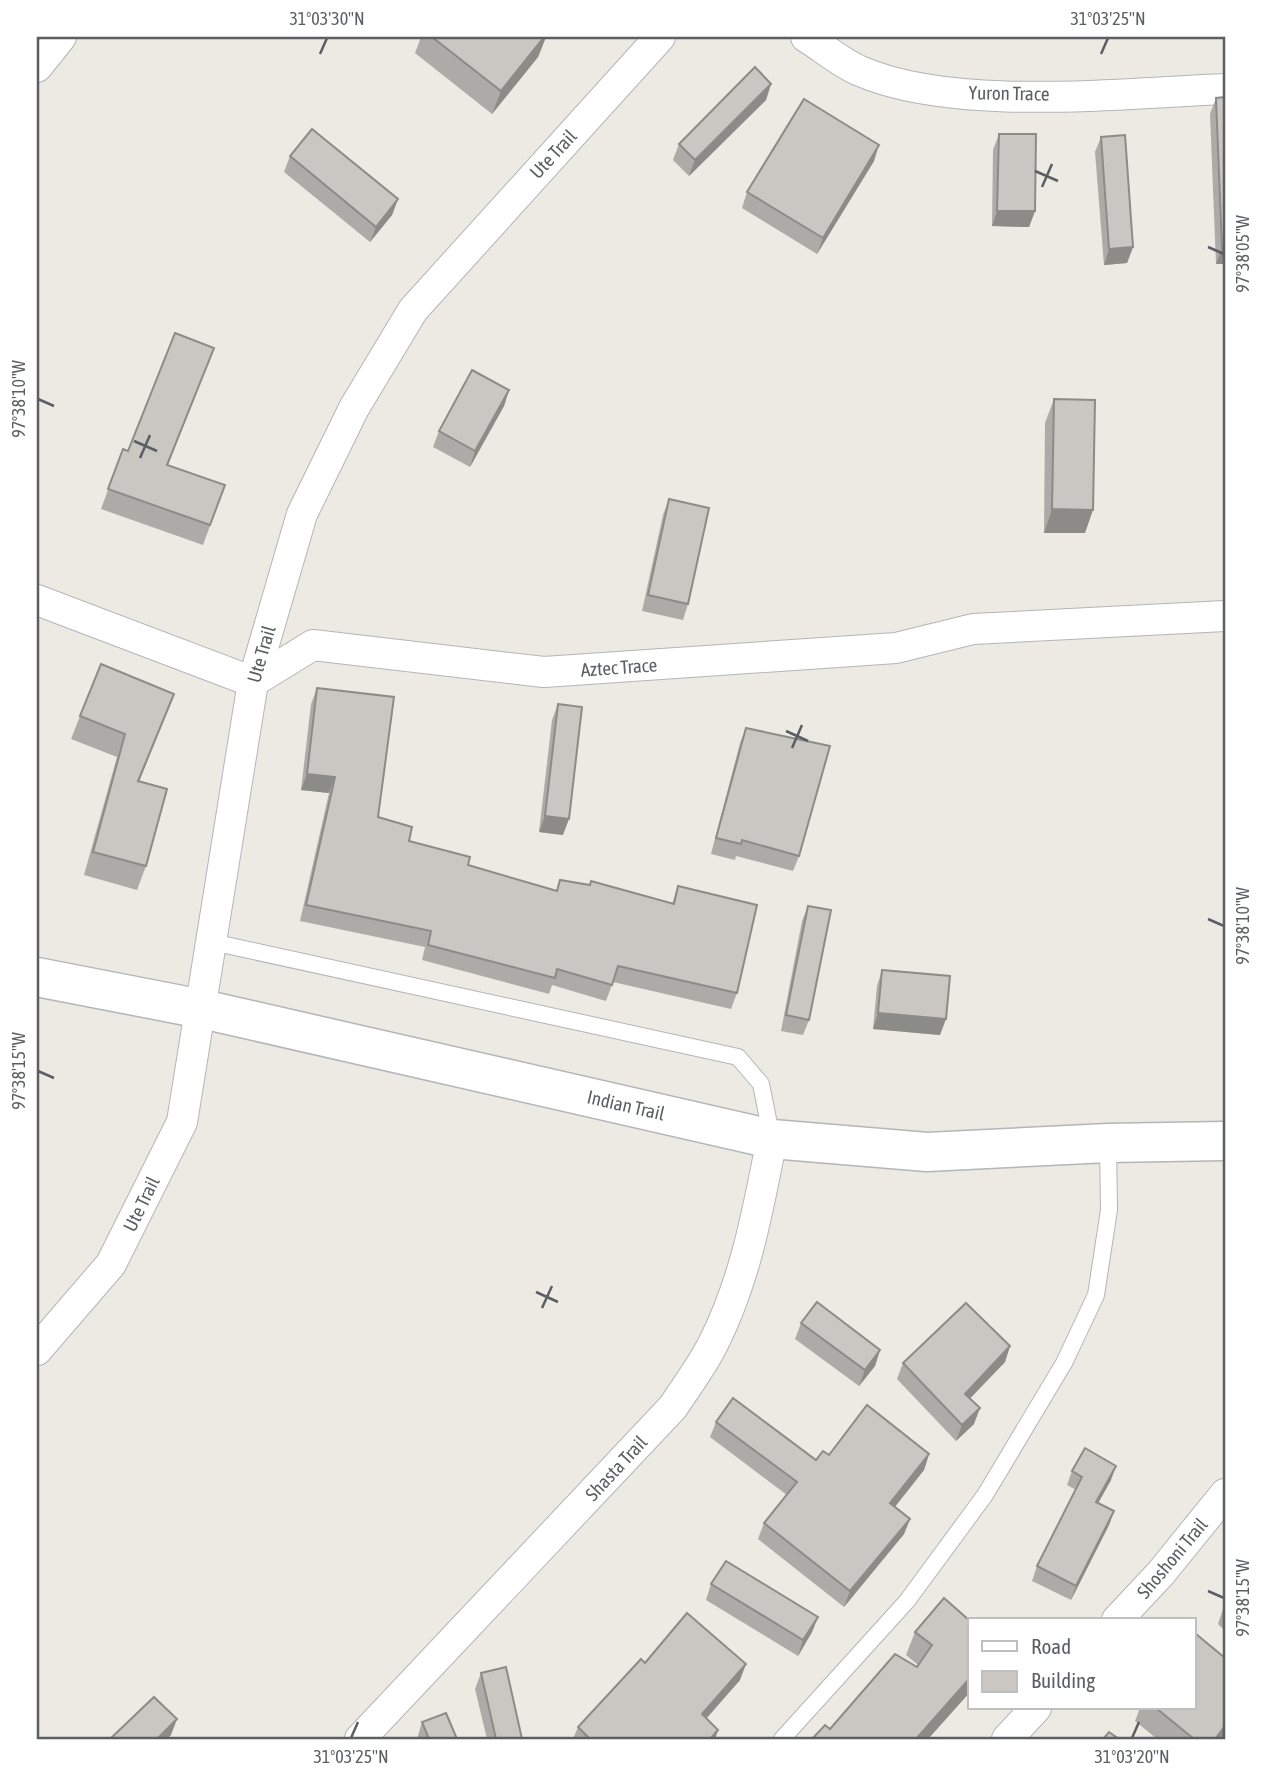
<svg xmlns="http://www.w3.org/2000/svg" width="1262" height="1776" font-family="'Asap Condensed',sans-serif">
<style>
.lines{fill:none;stroke-linecap:round;stroke-linejoin:round}
.service-casing{stroke:#b3b5b9;stroke-width:18}
.minor-casing{stroke:#b3b5b9;stroke-width:32}
.tertiary-casing{stroke:#b3b5b9;stroke-width:41}
.service{stroke:#fff;stroke-width:16}
.minor{stroke:#fff;stroke-width:30}
.tertiary{stroke:#fff;stroke-width:38}
.wall{fill:#aeaaa7}
.shaded-wall{fill:#8d8b88}
.building{fill:#cac6c2;stroke:#8d8b88;stroke-width:2}
.ticks{fill:none;stroke:#5b5e62;stroke-width:2.5}
.labels{text-anchor:middle;dominant-baseline:central;stroke-width:5;stroke-linejoin:round;paint-order:stroke}
.street-label{font-size:19px;fill:#5b5e62;stroke:#fff}
.neatline{fill:none;stroke:#5b5e62;stroke-width:2.5}
.ticks-label{font-size:18px;text-anchor:middle;fill:#5b5e62}
</style>
<rect width="100%" height="100%" fill="#eceae3"/>
<g class="lines">
<defs>
<g id="service">
<polyline points="212,942 738,1057 761,1084 772,1139"/>
<polyline points="782,1739 907,1601 985,1495 1064,1363 1096,1295 1109,1210 1108,1143"/>
</g>
<g id="minor">
<path d="M 806,37 C 824,48 841,63 860,71 C 954,112 1122,93 1225,89"/>
<polyline points="37,67 61,37"/>
<polyline points="37,600 253,682 313,645 544,672 896,648 973,629 1225,616"/>
<polyline points="37,1350 111,1264 182,1122 253,682 302,514 354,408 413,310 660,37"/>
<polyline points="1117,1620 1161,1573 1225,1494"/>
<path d="M 360,1739 L 673,1407 C 686,1387 702,1366 713,1344 C 746,1279 758,1209 772,1139"/>
<polyline points="1007,1739 1036,1708"/>
</g>
<polyline id="tertiary" points="37,977 202,1009 772,1139 927,1152 1108,1143 1225,1141"/>
</defs>
<!-- service casing -->
<use href="#service" class="service-casing"/>
<!-- minor casing -->
<use href="#minor" class="minor-casing"/>
<!-- tertiary casing -->
<use href="#tertiary" class="tertiary-casing"/>
<!-- service -->
<use href="#service" class="service"/>
<!-- minor -->
<use href="#minor" class="minor"/>
<!-- tertiary -->
<use href="#tertiary" class="tertiary"/>
</g>
<!-- wall -->
<g class="wall">
<polygon points="421,37 546,37 538,57 492,114 415,53"/>
<polygon points="771,84 766,100 689,176 673,160 679,144"/>
<polygon points="1225,97 1225,264 1216,264 1210,114 1216,98"/>
<polygon points="999,134 1035,211 1029,227 992,226 993,150"/>
<polygon points="1101,137 1133,247 1127,263 1104,265 1095,152"/>
<polygon points="290,156 398,199 392,215 370,242 284,172"/>
<polygon points="874,161 817,254 742,208 747,192"/>
<polygon points="214,348 168,465 225,485 203,545 101,509 123,449 128,451"/>
<polygon points="509,390 504,406 470,467 433,447 439,431"/>
<polygon points="1054,399 1085,533 1044,533 1045,423"/>
<polygon points="669,499 688,604 683,620 642,611 663,515"/>
<polygon points="317,688 378,817 409,841 468,865 556,891 560,880 672,904 678,886 737,993 731,1009 613,982 606,1001 552,985 549,994 422,960 425,947 300,921 329,793 301,790 311,704"/>
<polygon points="558,704 563,835 539,832 552,720"/>
<polygon points="80,716 165,717 139,781 146,866 137,890 84,875 117,757 71,739"/>
<polygon points="746,728 799,856 793,871 736,856 735,860 711,854 740,743"/>
<polygon points="808,906 809,1020 803,1035 781,1031 802,921"/>
<polygon points="882,970 940,1035 873,1029 877,986"/>
<polygon points="801,1323 880,1350 875,1366 859,1386 795,1339"/>
<polygon points="1010,1346 1005,1362 970,1398 974,1424 956,1441 897,1379 903,1363"/>
<polygon points="716,1422 816,1460 829,1455 929,1454 924,1470 895,1507 910,1519 904,1534 844,1607 758,1539 764,1523 787,1495 710,1437"/>
<polygon points="1072,1471 1111,1480 1098,1503 1114,1511 1109,1525 1071,1600 1032,1581 1037,1566 1076,1490 1067,1485"/>
<polygon points="711,1584 818,1617 812,1632 798,1656 706,1600"/>
<polygon points="944,1598 970,1692 928,1739 812,1739 830,1729 917,1667 918,1665 906,1655 915,1632"/>
<polygon points="1225,1603 1225,1631 1218,1624"/>
<polygon points="645,1663 740,1680 706,1719 718,1730 715,1739 573,1739 578,1727"/>
<polygon points="481,1673 522,1739 487,1739 475,1689"/>
<polygon points="1140,1708 1194,1708 1225,1739 1157,1739 1135,1721"/>
<polygon points="422,1722 457,1739 417,1739"/>
</g>
<!-- shaded-wall -->
<g class="shaded-wall">
<polygon points="544,37 546,37 538,57 492,114 501,91"/>
<polygon points="771,84 766,100 689,176 695,160"/>
<polygon points="879,145 874,161 817,254 823,238"/>
<polygon points="398,199 392,215 370,242 376,227"/>
<polygon points="997,211 1035,211 1029,227 992,226"/>
<polygon points="1133,247 1127,263 1104,265 1109,249"/>
<polygon points="1222,248 1225,248 1225,264 1216,264"/>
<polygon points="214,348 206,368 160,485 167,465"/>
<polygon points="509,390 504,406 470,467 475,451"/>
<polygon points="1052,509 1093,510 1085,533 1044,533"/>
<polygon points="174,694 165,717 130,804 138,781"/>
<polygon points="307,774 335,777 329,793 301,790"/>
<polygon points="545,816 569,819 563,835 539,832"/>
<polygon points="878,1013 946,1019 940,1035 873,1029"/>
<polygon points="1010,1346 1005,1362 960,1409 965,1394"/>
<polygon points="880,1350 875,1366 859,1386 865,1370"/>
<polygon points="980,1408 974,1424 956,1441 962,1425"/>
<polygon points="929,1454 924,1470 885,1519 890,1503"/>
<polygon points="1116,1466 1111,1480 1091,1516 1096,1502"/>
<polygon points="1114,1511 1109,1525 1071,1600 1076,1586"/>
<polygon points="910,1519 904,1534 844,1607 850,1591"/>
<polygon points="818,1617 812,1632 798,1656 803,1640"/>
<polygon points="746,1664 740,1680 696,1730 702,1714"/>
<polygon points="970,1678 970,1692 928,1739 916,1739"/>
<polygon points="177,1719 171,1735 167,1739 157,1739"/>
<polygon points="1225,1726 1225,1739 1215,1739"/>
<polygon points="718,1730 715,1739 710,1739"/>
</g>
<!-- building -->
<g class="building">
<polygon points="432,37 544,37 501,91"/>
<polygon points="755,67 771,84 695,160 679,144"/>
<polygon points="1225,97 1225,248 1222,248 1216,98"/>
<polygon points="804,99 879,145 823,238 747,192"/>
<polygon points="312,129 398,199 376,227 290,156"/>
<polygon points="999,134 1036,134 1035,211 997,211"/>
<polygon points="1125,135 1133,247 1109,249 1101,137"/>
<polygon points="175,333 214,348 167,465 225,485 210,525 108,489 123,449 128,451"/>
<polygon points="472,370 509,390 475,451 439,431"/>
<polygon points="1054,399 1095,400 1093,510 1052,509"/>
<polygon points="669,499 709,508 688,604 648,595"/>
<polygon points="101,664 174,694 138,781 167,789 146,866 93,852 125,734 80,716"/>
<polygon points="317,688 394,697 378,817 412,827 409,841 470,857 468,865 557,891 560,880 590,885 591,881 674,904 678,886 757,905 737,993 618,966 612,985 557,969 555,978 428,945 431,931 306,905 335,777 307,774"/>
<polygon points="558,704 582,707 569,819 545,816"/>
<polygon points="746,728 830,746 799,856 742,840 741,844 716,838"/>
<polygon points="808,906 831,910 809,1020 786,1015"/>
<polygon points="882,970 950,976 946,1019 878,1013"/>
<polygon points="817,1302 880,1350 865,1370 801,1323"/>
<polygon points="966,1303 1010,1346 965,1394 980,1408 962,1425 903,1363"/>
<polygon points="733,1398 816,1460 823,1451 829,1455 867,1405 929,1454 890,1503 910,1519 850,1591 764,1523 797,1482 716,1422"/>
<polygon points="1085,1448 1116,1466 1096,1502 1114,1511 1076,1586 1037,1566 1082,1477 1072,1471"/>
<polygon points="726,1561 818,1617 803,1640 711,1584"/>
<polygon points="944,1598 970,1621 970,1678 916,1739 812,1739 825,1725 830,1729 895,1654 917,1667 932,1645 915,1632"/>
<polygon points="687,1613 746,1664 702,1714 718,1730 710,1739 590,1739 578,1727 641,1659 645,1663"/>
<polygon points="1196,1634 1225,1658 1225,1726 1215,1739 1194,1739 1156,1708 1194,1708 1194,1637"/>
<polygon points="506,1667 522,1739 496,1739 481,1673"/>
<polygon points="154,1697 177,1719 157,1739 110,1739"/>
<polygon points="446,1713 457,1739 429,1739 422,1722"/>
<polygon points="1109,1732 1119,1739 1103,1739"/>
</g>
<!-- ticks -->
<path class="ticks" d="M 320,54 L 327,38M 1101,54 L 1108,38M 1035,171 L 1058,181M 1042,187 L 1052,164M 1208,247 L 1224,254M 38,399 L 54,406M 134,441 L 157,451M 140,458 L 150,435M 786,731 L 808,741M 792,748 L 802,725M 1208,919 L 1224,926M 38,1071 L 54,1078M 536,1292 L 558,1302M 542,1308 L 552,1286M 1208,1591 L 1224,1598M 351,1738 L 358,1722M 1132,1738 L 1139,1722"/>
<g class="labels">
<!-- street labels -->
<g class="street-label">
<text transform="translate(1009 93) rotate(1)">Yuron Trace</text>
<text transform="translate(553 154) rotate(-47)">Ute Trail</text>
<text transform="translate(261 654) rotate(-74)">Ute Trail</text>
<text transform="translate(619 667) rotate(-4)">Aztec Trace</text>
<text transform="translate(626 1105) rotate(13)">Indian Trail</text>
<text transform="translate(141 1204) rotate(-64)">Ute Trail</text>
<text transform="translate(616 1468) rotate(-47)">Shasta Trail</text>
<text transform="translate(1172 1558) rotate(-50)">Shoshoni Trail</text>
</g>
</g>
<!-- border -->
<rect width="1262" height="1776" fill="none" stroke="#ffffff" stroke-width="77"/>
<!-- legend -->
<rect x="968" y="1618" width="228" height="91" fill="#ffffff" stroke="#bdbfc0" stroke-width="2"/>
<rect x="982" y="1641" width="35" height="10" fill="#ffffff" stroke="#bdbfc0" stroke-width="2"/>
<text x="1031" y="1654" font-size="21" fill="#5b5e62">Road</text>
<rect x="982" y="1671" width="35" height="21" fill="#cac6c2" stroke="#bdbfc0" stroke-width="2"/>
<text x="1031" y="1688" font-size="21" fill="#5b5e62">Building</text>
<rect x="38" y="38" width="1186" height="1700" class="neatline"/>
<g class="ticks-label">
<text x="327" y="25">31°03'30"N</text>
<text x="1108" y="25">31°03'25"N</text>
<text transform="translate(1243 254) rotate(-90)" y="6">97°38'05"W</text>
<text transform="translate(19 399) rotate(-90)" y="6">97°38'10"W</text>
<text transform="translate(1243 926) rotate(-90)" y="6">97°38'10"W</text>
<text transform="translate(19 1071) rotate(-90)" y="6">97°38'15"W</text>
<text transform="translate(1243 1598) rotate(-90)" y="6">97°38'15"W</text>
<text x="351" y="1763">31°03'25"N</text>
<text x="1132" y="1763">31°03'20"N</text>
</g>
</svg>
